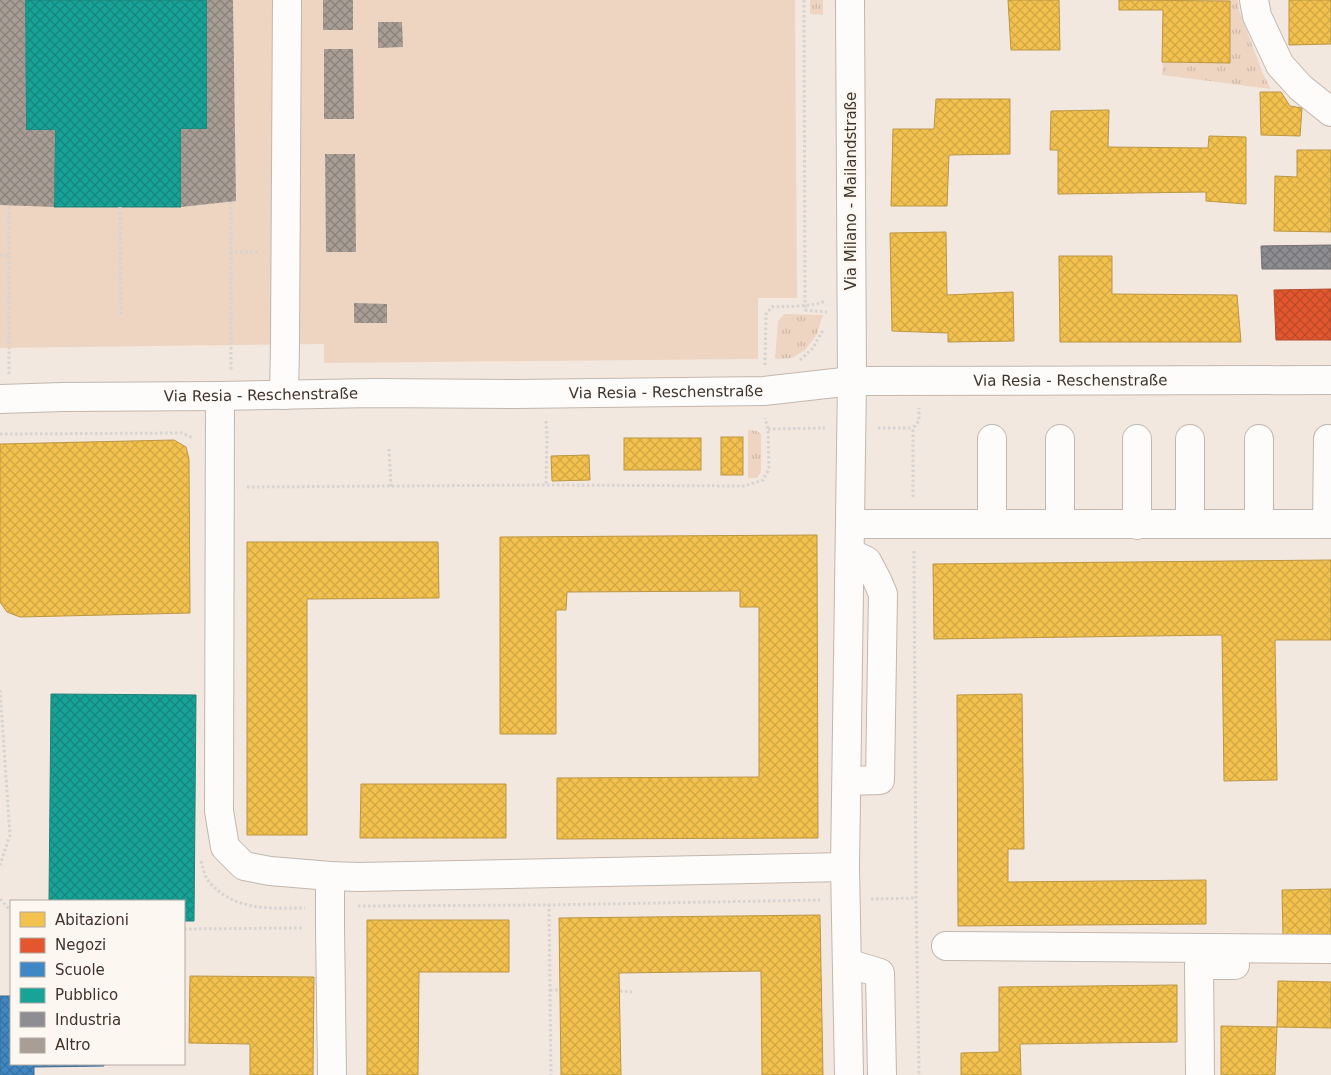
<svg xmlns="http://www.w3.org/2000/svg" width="1331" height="1075" font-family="'DejaVu Sans',sans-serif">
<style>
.grass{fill:url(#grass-tufts)}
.pitch{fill:#eed5c2}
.homes{fill:url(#homes-cross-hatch);stroke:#bc9643}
.shops{fill:url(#shops-cross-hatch);stroke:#b24c2c}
.schools{fill:url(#schools-cross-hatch);stroke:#3f6e96}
.public{fill:url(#public-cross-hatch);stroke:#238177}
.industry{fill:url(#industry-cross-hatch);stroke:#767272}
.building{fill:url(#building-cross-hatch)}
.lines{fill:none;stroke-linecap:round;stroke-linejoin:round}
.minor-casing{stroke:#c2b7af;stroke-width:30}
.major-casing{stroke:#c2b7af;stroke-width:30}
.path{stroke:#d6d3d0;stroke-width:3;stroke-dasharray:2.5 2.5;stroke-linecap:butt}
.minor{stroke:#fdfcfa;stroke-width:28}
.major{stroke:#fdfcfa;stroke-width:28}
.labels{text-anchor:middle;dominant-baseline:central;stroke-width:5;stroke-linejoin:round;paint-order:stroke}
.street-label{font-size:15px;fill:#3f3229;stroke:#fdf7f2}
</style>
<defs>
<pattern id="grass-tufts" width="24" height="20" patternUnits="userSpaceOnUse" patternTransform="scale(1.25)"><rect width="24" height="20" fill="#eed5c2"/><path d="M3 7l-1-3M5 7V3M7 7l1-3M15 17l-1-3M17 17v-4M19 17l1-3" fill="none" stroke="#cdb7a7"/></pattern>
<pattern id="homes-cross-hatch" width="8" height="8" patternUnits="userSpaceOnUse" patternTransform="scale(1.25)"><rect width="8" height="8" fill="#f2c14e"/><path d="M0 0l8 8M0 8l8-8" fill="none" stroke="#d1a644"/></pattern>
<pattern id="shops-cross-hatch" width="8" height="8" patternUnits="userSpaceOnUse" patternTransform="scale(1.25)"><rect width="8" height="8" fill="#e4572e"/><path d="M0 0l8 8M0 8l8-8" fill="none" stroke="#ba4927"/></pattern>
<pattern id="schools-cross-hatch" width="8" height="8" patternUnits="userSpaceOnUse" patternTransform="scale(1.25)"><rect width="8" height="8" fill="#3f88c5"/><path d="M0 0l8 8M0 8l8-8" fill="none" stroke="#3670a0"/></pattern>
<pattern id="public-cross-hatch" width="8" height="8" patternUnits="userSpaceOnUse" patternTransform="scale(1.25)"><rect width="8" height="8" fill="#17a398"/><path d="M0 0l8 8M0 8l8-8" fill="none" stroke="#16857c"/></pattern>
<pattern id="industry-cross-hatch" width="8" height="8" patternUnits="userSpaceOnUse" patternTransform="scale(1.25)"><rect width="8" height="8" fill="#8d8d92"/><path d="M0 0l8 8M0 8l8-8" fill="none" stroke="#757477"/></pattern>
<pattern id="building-cross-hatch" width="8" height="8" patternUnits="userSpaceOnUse" patternTransform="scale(1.25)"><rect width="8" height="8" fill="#a89e96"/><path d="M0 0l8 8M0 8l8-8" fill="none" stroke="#8a817a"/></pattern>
</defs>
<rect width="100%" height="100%" fill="#f2e8e0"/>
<!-- grass -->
<g class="grass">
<polygon points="810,0 823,0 823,15 810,14"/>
<polygon points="1202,0 1238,0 1239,10 1263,74 1271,89 1162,75 1163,66 1162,62 1230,62 1230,1"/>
<polygon points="784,314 823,315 816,336 805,350 792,358 775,359 778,321"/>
<polygon points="748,430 757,431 761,434 761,472 757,478 748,478"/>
</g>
<!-- pitch -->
<polygon class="pitch" points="0,0 795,0 797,298 758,298 758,359 324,363 324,344 0,348"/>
<!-- homes -->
<g class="homes">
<polygon points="1008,0 1059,0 1060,50 1011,50"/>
<polygon points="1119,0 1230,1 1230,63 1162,62 1163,10 1119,10"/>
<polygon points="1289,0 1331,0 1331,44 1289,45"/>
<polygon points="1260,92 1281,92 1290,106 1302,108 1300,136 1261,135"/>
<polygon points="936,99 1010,99 1010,154 949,155 947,206 891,206 893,129 934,129"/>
<polygon points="1109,110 1108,147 1208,148 1209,136 1246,137 1246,204 1206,201 1206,192 1058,194 1058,150 1050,150 1051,111"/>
<polygon points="1297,150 1331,150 1331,232 1274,231 1275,176 1297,177"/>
<polygon points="946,232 947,295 1013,292 1014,341 948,342 948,333 892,331 890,233"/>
<polygon points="1059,256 1112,256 1112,294 1237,295 1241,342 1060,342"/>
<rect x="721" y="437" width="22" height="38"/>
<rect x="624" y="438" width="77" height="32"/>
<polygon points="174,440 186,447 189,459 190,613 20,617 7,612 0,602 0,444"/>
<polygon points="589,455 590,480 552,481 551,456"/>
<polygon points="817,535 818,838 557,839 557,778 759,777 759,607 740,607 740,591 567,592 566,610 556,610 556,734 500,734 500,537"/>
<polygon points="247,542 438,542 439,598 307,599 307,835 247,835"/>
<polygon points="1331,560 1331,640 1275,640 1277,780 1224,781 1222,635 934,639 933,564"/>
<polygon points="1022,694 1024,849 1008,849 1008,882 1206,880 1206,924 958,926 957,695"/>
<polygon points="361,784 506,784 506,838 360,838"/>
<polygon points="1331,889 1331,936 1283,938 1282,890"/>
<polygon points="820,915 823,1075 762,1075 761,971 619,973 621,1075 561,1075 559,918"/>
<polygon points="367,920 509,920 509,972 419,972 418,1075 367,1075"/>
<polygon points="190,976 314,977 313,1075 250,1075 250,1044 189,1043"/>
<polygon points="1278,981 1331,982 1331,1028 1277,1027"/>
<polygon points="1177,985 1177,1042 1020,1044 1021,1075 961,1075 961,1053 999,1052 999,987"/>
<polygon points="1221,1026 1277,1027 1275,1075 1221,1075"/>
</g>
<!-- shops -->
<polygon class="shops" points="1331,289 1331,340 1276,340 1274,290"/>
<!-- schools -->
<polygon class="schools" points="0,996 11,996 11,1064 104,1064 104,1066 34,1067 34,1075 0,1075"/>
<!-- public -->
<g class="public">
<polygon points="25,0 207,0 207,129 181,129 181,207 54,207 55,130 26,130"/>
<polygon points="51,694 196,695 194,921 184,921 184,901 49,901"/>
</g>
<!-- industry -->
<polygon class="industry" points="1331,245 1331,269 1262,269 1261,246"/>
<!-- building -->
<g class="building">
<polygon points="0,0 25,0 26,130 55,130 54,207 0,205"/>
<polygon points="207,0 233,0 236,201 181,207 181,129 207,129"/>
<rect x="323" y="0" width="30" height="30"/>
<polygon points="378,22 402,22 403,47 378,48"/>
<polygon points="324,49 353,49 354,119 324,119"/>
<polygon points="325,154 355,154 356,252 326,252"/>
<polygon points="354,303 387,304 387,323 354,323"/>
</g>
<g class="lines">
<defs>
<g id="minor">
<polyline points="1254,0 1257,16 1280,65 1301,88 1331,112"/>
<polyline points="284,395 285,344 287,0"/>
<polyline points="220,396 219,811 225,847 244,866 270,871 330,876 358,877 845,867"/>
<polyline points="1137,439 1137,525"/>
<polyline points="1190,439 1190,524"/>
<polyline points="850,524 1331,524"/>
<polyline points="992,524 992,439"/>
<polyline points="1060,524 1060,439"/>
<polyline points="1259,524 1259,439"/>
<polyline points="1327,524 1328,439"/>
<polyline points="847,781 880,780 883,594 877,580 867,561 850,553"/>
<polyline points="330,876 330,928 332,1075"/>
<polyline points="946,946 1331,949"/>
<polyline points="847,963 880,973 882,1075"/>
<polyline points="849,1075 845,867 852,381 850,0"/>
<polyline points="1200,1075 1199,965 1235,965"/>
</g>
<g id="major">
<path id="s1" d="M 0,399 L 63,397 L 220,396 L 373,393 L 516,394 L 764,391 L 852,381 L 1331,380"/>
</g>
</defs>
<!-- minor casing -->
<use href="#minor" class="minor-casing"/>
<!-- major casing -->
<use href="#major" class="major-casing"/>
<!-- path -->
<g class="path">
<polyline points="804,0 805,310 827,312"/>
<polyline points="231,202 231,370"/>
<polyline points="120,207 121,315"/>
<polyline points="230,252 259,252"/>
<polyline points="0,255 9,255"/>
<polyline points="800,360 813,348 823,330"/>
<path d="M 765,365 L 766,314 L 772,307 C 784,306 816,307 824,301"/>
<polyline points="9,374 9,205"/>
<polyline points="546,421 547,439 546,485"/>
<polyline points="878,428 913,428"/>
<polyline points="768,429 825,428"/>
<polyline points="0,434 182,433 193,438"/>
<polyline points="389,449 391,487"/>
<polyline points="247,487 546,485 744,486 763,480 769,469 768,429 765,418"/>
<polyline points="913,497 913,428 919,421 919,408"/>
<polyline points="914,551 916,898 919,1075"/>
<polyline points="0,690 10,835 0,865"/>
<path d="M 201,861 C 203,867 204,874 207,879 C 211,885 216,889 221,893 C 246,911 276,908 305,908"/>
<polyline points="0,899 11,911"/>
<polyline points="871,899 916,898"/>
<polyline points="549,904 551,1075"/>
<polyline points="358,906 549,905 820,900"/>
<polyline points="184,929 304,928"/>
<polyline points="550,990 560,990"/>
<polyline points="620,991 632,992"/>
</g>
<!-- minor -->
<use href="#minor" class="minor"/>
<!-- major -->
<use href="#major" class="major"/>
</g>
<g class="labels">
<!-- street labels -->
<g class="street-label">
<text transform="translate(851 191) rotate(-90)">Via Milano - Mailandstraße</text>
<text stroke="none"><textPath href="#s1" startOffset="1071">Via Resia - Reschenstraße</textPath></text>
<text stroke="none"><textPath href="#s1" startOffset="666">Via Resia - Reschenstraße</textPath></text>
<text stroke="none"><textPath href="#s1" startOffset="261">Via Resia - Reschenstraße</textPath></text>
</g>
</g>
<!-- legend -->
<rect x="10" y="900" width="175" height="165" fill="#fdf7f2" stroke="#b1a8a2"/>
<rect x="20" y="912" width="25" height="15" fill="#f2c14e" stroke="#b1a8a2"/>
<text x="55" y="925" font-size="15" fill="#3f3229">Abitazioni</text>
<rect x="20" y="938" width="25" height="15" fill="#e4572e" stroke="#b1a8a2"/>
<text x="55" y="950" font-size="15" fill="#3f3229">Negozi</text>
<rect x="20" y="962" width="25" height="15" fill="#3f88c5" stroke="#b1a8a2"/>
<text x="55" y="975" font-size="15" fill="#3f3229">Scuole</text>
<rect x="20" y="988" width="25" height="15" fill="#17a398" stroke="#b1a8a2"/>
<text x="55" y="1000" font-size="15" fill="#3f3229">Pubblico</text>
<rect x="20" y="1012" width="25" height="15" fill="#8d8d92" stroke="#b1a8a2"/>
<text x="55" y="1025" font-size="15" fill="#3f3229">Industria</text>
<rect x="20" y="1038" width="25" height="15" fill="#a89e96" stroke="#b1a8a2"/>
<text x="55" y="1050" font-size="15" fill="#3f3229">Altro</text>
</svg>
